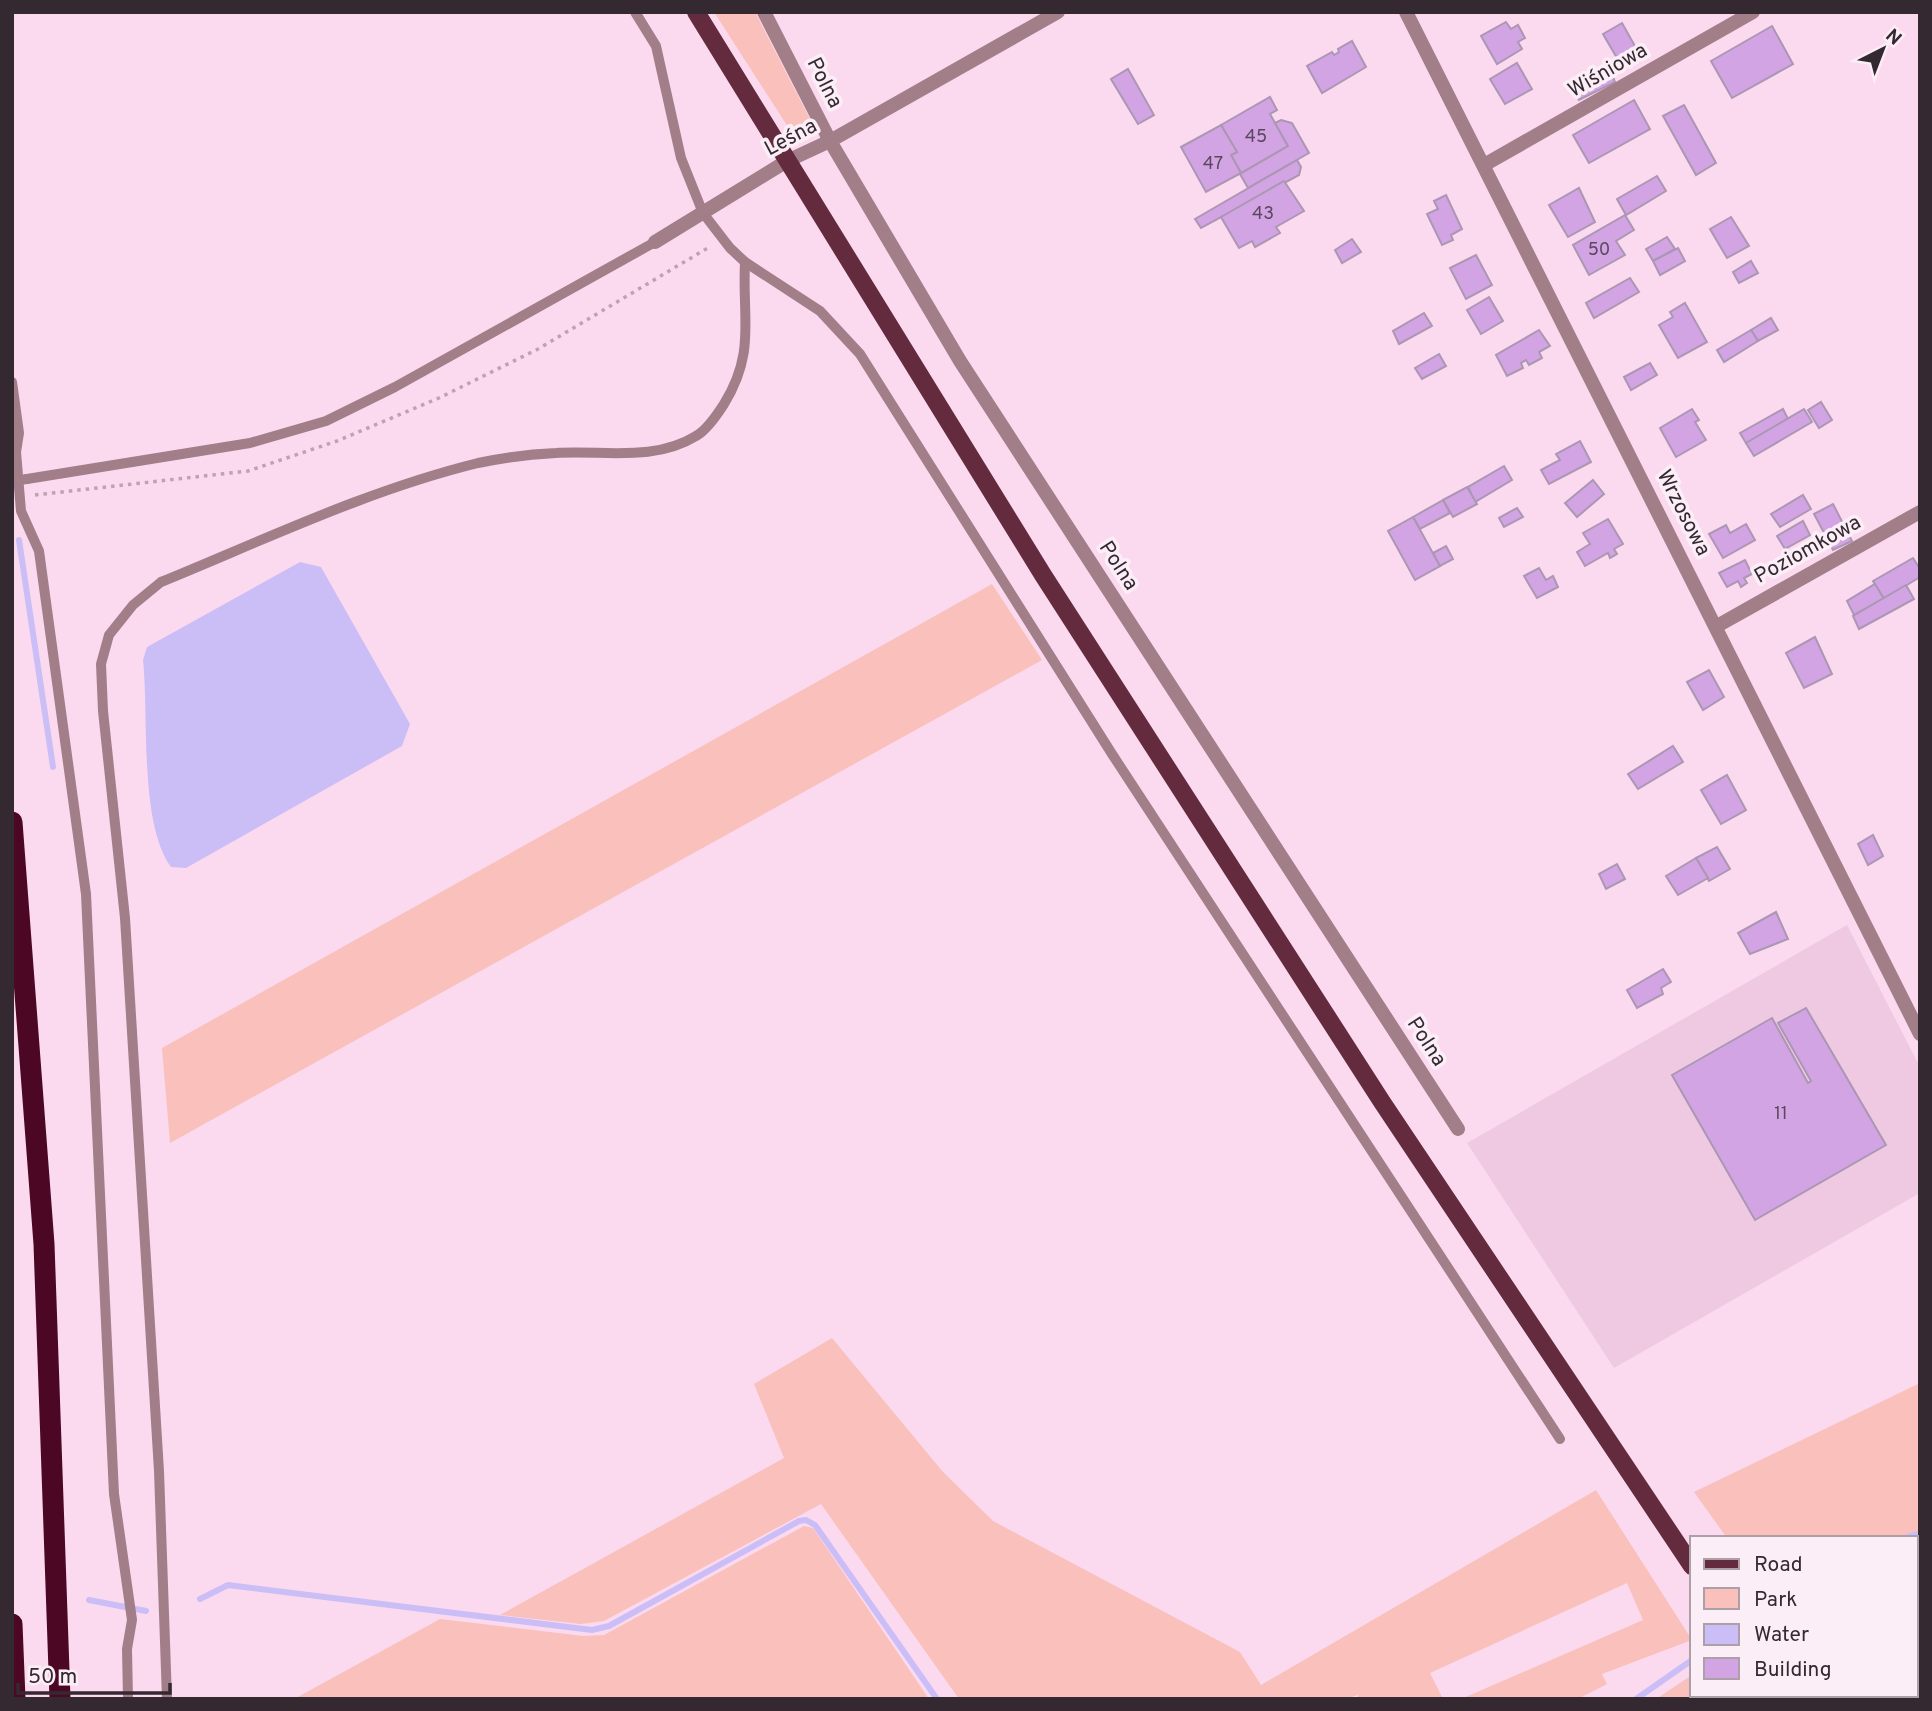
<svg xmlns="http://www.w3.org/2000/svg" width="1932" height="1711" font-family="Overpass,sans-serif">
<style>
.built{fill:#efc9e2}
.green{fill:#f9c0bc}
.water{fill:#cbbef7}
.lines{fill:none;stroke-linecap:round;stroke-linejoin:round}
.stream{stroke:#cbbef7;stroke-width:6}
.building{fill:#d2a4e3;stroke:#ab97b3;stroke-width:2}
.path{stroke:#bca2b3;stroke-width:3.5;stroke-dasharray:3.5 5;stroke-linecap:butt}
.lane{stroke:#a27e88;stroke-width:10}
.street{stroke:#a27e88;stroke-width:14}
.primary{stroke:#642b3e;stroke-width:18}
.highway{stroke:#4c0725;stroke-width:21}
.lane-bridge{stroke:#a27e88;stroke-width:10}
.labels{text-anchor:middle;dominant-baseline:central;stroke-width:7;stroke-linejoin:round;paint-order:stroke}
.number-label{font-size:18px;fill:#5c485e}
.street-label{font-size:21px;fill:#352931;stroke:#fbeef6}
</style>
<rect width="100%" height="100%" fill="#fbdaef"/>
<!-- built -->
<polygon class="built" points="1847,925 1920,1067 1920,1193 1614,1368 1467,1143"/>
<!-- green -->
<g class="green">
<polygon points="714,12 755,12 812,123 807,138 797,141"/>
<polygon points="992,584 1042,660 170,1143 162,1048"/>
<polygon points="832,1338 943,1472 993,1521 1240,1652 1261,1685 1596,1490 1692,1640 1602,1674 1607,1684 1578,1699 1461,1699 1643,1620 1627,1583 1430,1673 1443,1699 1358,1699 1358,1695 1345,1699 959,1699 821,1504 604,1621 581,1624 500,1615 784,1458 754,1384"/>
<polygon points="1920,1383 1920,1699 1840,1699 1838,1695 1916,1695 1916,1538 1727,1538 1694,1492"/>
<polygon points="804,1526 813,1528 929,1699 294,1699 440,1619 583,1636 604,1635"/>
<polygon points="1692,1675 1692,1695 1733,1695 1737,1699 1656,1699"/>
</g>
<!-- water -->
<path class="water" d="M 300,562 L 321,567 L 410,724 L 402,746 L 186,868 L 171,867 C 139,823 149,716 143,660 L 147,647 Z"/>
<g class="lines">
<!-- stream -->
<g class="stream">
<polyline points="19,540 53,767"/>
<polyline points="1904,1538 1920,1533"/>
<polyline points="200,1599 228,1585 592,1630 609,1626 799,1521 806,1520 815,1525 937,1699"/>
<polyline points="89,1600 146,1611"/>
<polyline points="1636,1699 1692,1660"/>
</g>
</g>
<!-- building -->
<g class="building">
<polygon points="1506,22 1511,29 1518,25 1525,38 1518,42 1522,49 1497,64 1481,36"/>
<polygon points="1622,23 1640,55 1621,65 1603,34"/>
<polygon points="1772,26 1793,64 1732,98 1711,61"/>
<polygon points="1352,41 1366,67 1322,93 1307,66 1332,52 1334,55 1339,52 1338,49"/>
<polygon points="1517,63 1532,89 1505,104 1490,79"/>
<polygon points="1128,69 1154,115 1138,124 1111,79"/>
<polygon points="1610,69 1615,82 1579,100 1572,88"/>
<polygon points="1270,97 1277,110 1270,114 1288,146 1241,173 1231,155 1237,152 1221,125"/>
<polygon points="1634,100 1650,129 1589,163 1573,135"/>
<polygon points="1684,105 1716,163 1696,175 1663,116"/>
<polygon points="1281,120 1292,123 1309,153 1248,188 1240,174 1288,146 1275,123"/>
<polygon points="1221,125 1237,152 1231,155 1241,173 1206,192 1181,147"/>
<polygon points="1297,160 1301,167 1299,175 1201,228 1195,219"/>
<polygon points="1657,176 1666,191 1626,215 1617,199"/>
<polygon points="1284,181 1304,211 1276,227 1280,233 1255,247 1252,241 1239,248 1221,217"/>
<polygon points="1579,188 1595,222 1568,237 1549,205"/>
<polygon points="1446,195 1462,229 1451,235 1453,240 1442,245 1427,214 1438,209 1434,201"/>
<polygon points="1625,215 1634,230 1616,241 1625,255 1589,275 1573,245"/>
<polygon points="1731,217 1749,246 1727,258 1710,229"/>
<polygon points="1667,237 1675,249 1653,261 1646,249"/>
<polygon points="1352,239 1361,252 1342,263 1335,250"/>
<polygon points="1678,248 1685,261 1660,275 1653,261"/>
<polygon points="1476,255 1492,285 1466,299 1450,268"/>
<polygon points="1751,261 1758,273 1739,283 1733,272"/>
<polygon points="1630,278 1639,292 1594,318 1586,303"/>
<polygon points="1489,297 1503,321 1481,334 1467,310"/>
<polygon points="1685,303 1707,342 1678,358 1659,325 1673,317 1670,312"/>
<polygon points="1424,313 1432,326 1399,344 1393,331"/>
<polygon points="1771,318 1778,330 1758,341 1751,330"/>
<polygon points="1539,330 1550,346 1539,352 1542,358 1529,365 1526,360 1521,363 1523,368 1507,376 1496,355"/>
<polygon points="1751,330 1758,341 1724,362 1717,350"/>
<polygon points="1439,354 1446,366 1422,379 1415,368"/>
<polygon points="1650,363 1657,375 1631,390 1624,377"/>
<polygon points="1821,402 1832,420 1819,428 1808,410"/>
<polygon points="1692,409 1699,420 1695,422 1706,440 1676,457 1660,428"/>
<polygon points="1783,409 1788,419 1746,443 1740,433"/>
<polygon points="1804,409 1812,422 1754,456 1746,443"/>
<polygon points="1580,441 1591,462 1549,484 1541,470 1560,460 1556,454"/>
<polygon points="1504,466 1512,480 1475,502 1468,487"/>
<polygon points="1593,480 1604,494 1577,517 1565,503"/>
<polygon points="1467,487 1477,504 1453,517 1443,500"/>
<polygon points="1803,495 1811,509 1780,527 1771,514"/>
<polygon points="1443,500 1450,513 1420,529 1413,517"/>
<polygon points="1833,504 1852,541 1833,550 1814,514"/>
<polygon points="1517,508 1523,517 1504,527 1499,518"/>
<polygon points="1413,517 1440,566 1415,580 1388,531"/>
<polygon points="1608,519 1623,544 1614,549 1617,554 1610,558 1608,553 1585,566 1577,552 1590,544 1583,533"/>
<polygon points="1803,521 1810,535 1785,549 1777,536"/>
<polygon points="1746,524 1755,540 1723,558 1709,534 1726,525 1730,533"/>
<polygon points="1446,546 1453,559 1440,566 1433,553"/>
<polygon points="1913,558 1920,569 1920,577 1884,599 1873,581"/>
<polygon points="1745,560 1752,574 1744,578 1747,583 1741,587 1738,581 1727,587 1719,573"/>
<polygon points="1539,568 1546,580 1553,576 1558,587 1537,598 1524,576"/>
<polygon points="1875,584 1884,599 1854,615 1847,601"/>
<polygon points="1906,585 1914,599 1859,629 1853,616"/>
<polygon points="1815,637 1832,674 1804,688 1786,653"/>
<polygon points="1709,670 1724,697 1703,710 1687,682"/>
<polygon points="1673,746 1683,762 1638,789 1628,774"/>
<polygon points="1727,775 1746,810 1721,824 1701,790"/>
<polygon points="1873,835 1883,856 1868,865 1858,844"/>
<polygon points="1717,847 1730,869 1709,881 1696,858"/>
<polygon points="1696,858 1708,878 1678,895 1666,876"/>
<polygon points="1617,864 1625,879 1606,889 1599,874"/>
<polygon points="1776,912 1788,939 1750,954 1738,933"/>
<polygon points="1663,969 1671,982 1661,988 1663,994 1637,1008 1627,990"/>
<polygon points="1806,1008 1886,1145 1755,1220 1672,1075 1772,1018 1808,1083 1811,1081 1778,1023"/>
</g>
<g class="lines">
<!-- path -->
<polyline class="path" points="35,495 248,471 337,441 439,398 538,349 711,246"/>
<!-- lane -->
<g class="lane">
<polyline points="635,12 656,46 681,158 703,213 730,248 745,262 820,311 860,354 1112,754 1560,1439"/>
<polyline points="12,382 19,433 16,452 21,511 39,551 86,894 114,1494 132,1620 127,1649 128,1699"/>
<polyline points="27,479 250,443 326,421 395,387 655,242"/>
<path d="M 167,1699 L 159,1471 L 125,918 L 103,711 L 101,664 L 109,635 L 133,605 L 161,582 C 264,540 368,490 478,463 C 502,458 531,454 556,453 C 603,450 654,462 696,436 C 707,430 717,415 724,404 C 756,352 742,319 745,262"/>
</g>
<!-- street -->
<g class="street">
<polyline points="764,12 830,141 960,361 1458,1129"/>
<polyline points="1406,12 1920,1034"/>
<polyline points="1484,165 1753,12"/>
<polyline points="655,242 787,161 830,141 1058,12"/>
<polyline points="1717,626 1920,512"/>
</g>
<!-- primary -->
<g class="primary">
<polyline points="696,12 1043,575 1382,1102 1692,1566"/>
<polyline points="1787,1695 1790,1699"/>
</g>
<!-- highway -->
<g class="highway">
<polyline points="12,822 44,1244 60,1699"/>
<polyline points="12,1624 15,1699"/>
</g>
<!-- lane-bridge -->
<polyline class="lane-bridge" points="12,481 27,479"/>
</g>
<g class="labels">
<!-- number labels -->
<g class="number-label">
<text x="1256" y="137">45</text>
<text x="1213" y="164">47</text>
<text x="1263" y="214">43</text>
<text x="1599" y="250">50</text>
<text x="1781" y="1114">11</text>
</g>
<!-- street labels -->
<g class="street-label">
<text transform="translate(1608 71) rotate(-30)">Wiśniowa</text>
<text transform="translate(824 83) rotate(63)">Polna</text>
<text transform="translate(791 138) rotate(-28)">Leśna</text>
<text transform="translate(1683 513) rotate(63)">Wrzosowa</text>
<text transform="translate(1808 550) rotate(-29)">Poziomkowa</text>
<text transform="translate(1118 566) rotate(57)">Polna</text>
<text transform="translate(1426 1042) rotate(57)">Polna</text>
</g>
</g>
<!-- border -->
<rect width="1932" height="1711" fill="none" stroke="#352931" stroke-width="28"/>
<!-- legend -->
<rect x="1690" y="1536" width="228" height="161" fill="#fbeef6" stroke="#ac9fa7" stroke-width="2"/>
<rect x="1704" y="1559" width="35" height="10" fill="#642b3e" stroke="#ac9fa7" stroke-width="2"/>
<text x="1754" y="1571" font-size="21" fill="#352931">Road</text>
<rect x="1704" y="1588" width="35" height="21" fill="#f9c0bc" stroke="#ac9fa7" stroke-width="2"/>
<text x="1754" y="1606" font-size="21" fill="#352931">Park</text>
<rect x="1704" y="1624" width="35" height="21" fill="#cbbef7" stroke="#ac9fa7" stroke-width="2"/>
<text x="1754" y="1641" font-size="21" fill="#352931">Water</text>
<rect x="1704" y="1658" width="35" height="21" fill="#d2a4e3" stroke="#ac9fa7" stroke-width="2"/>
<text x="1754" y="1676" font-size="21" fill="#352931">Building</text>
<!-- north arrow -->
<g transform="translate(1883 49) rotate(42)" stroke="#fbeef6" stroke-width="5" paint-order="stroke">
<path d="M0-5L12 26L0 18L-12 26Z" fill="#352931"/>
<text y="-10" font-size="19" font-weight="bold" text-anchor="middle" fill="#352931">N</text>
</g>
<!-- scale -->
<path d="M18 1683v10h152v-10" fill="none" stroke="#352931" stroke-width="3.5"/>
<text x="28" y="1683" font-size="21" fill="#352931" stroke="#fbeef6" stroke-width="5" paint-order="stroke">50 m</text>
</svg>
